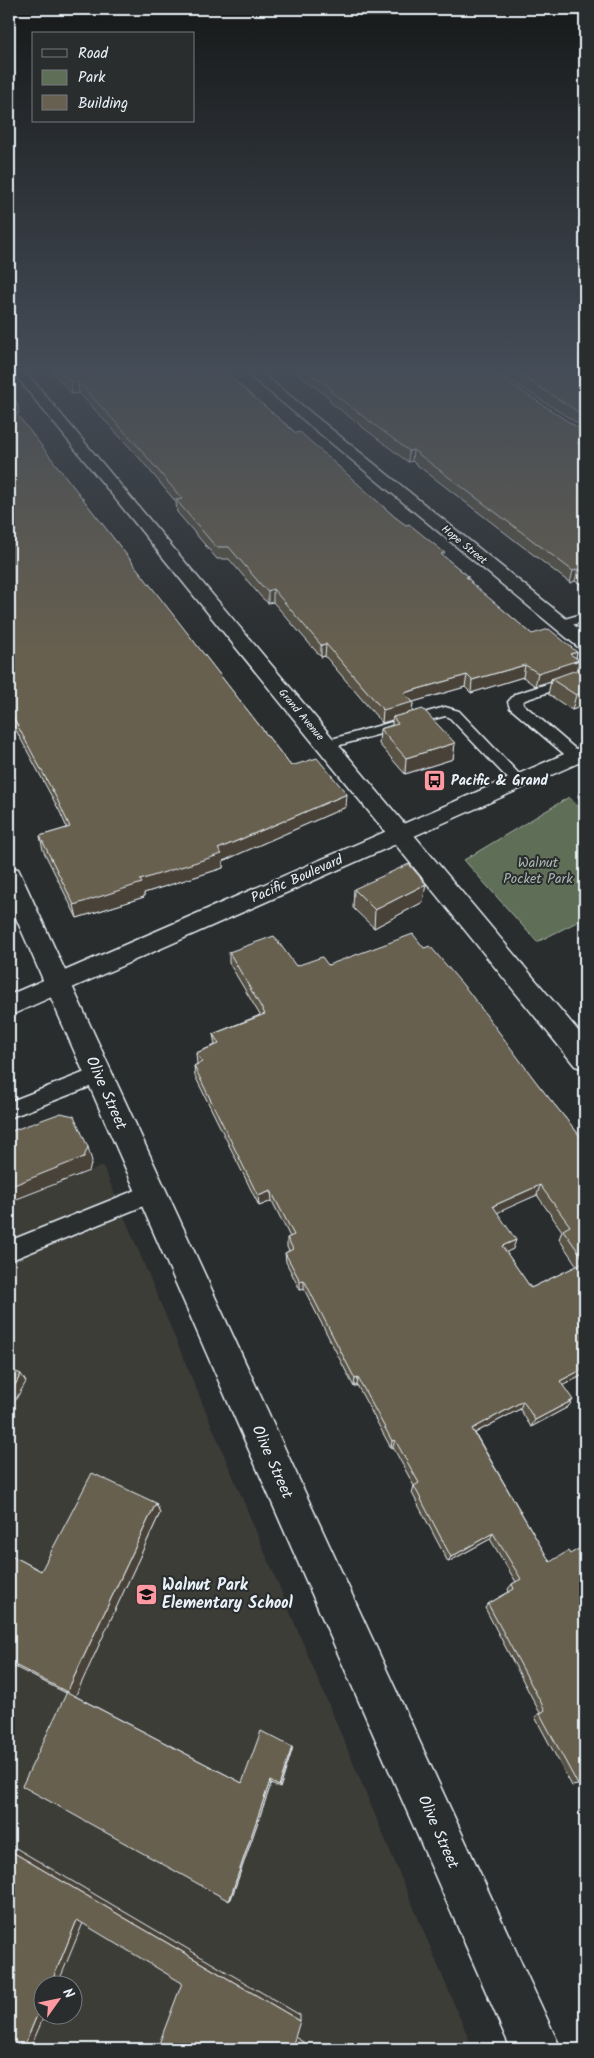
<svg xmlns="http://www.w3.org/2000/svg" width="594" height="2058" font-family="Kalam,sans-serif">
<style>
.built{fill:#3c3c38;fill-rule:evenodd}
.green{fill:#5f6e57;stroke:#a4b0a8}
.lines{fill:none;stroke-linecap:round;stroke-linejoin:round}
.lane-casing{stroke:#e8f1f8;stroke-width:3}
.street-casing{stroke:#e8f1f8;stroke-width:3}
.primary-casing{stroke:#e8f1f8;stroke-width:3}
.lane{fill:#2a2d2e;fill-rule:evenodd}
.street{fill:#2a2d2e;fill-rule:evenodd}
.primary{fill:#2a2d2e;fill-rule:evenodd}
.wall{fill:#595345;stroke:#e8f1f8;fill-rule:evenodd}
.shaded-wall{fill:#484338;stroke:#e8f1f8}
.building{fill:#676050;stroke:#e8f1f8}
.labels{text-anchor:middle;dominant-baseline:central;stroke-width:4;stroke-linejoin:round;paint-order:stroke}
.far-street-label{font-size:11px;fill:#e8f1f8;stroke:#2a2d2e}
.poi-label{font-size:14px;font-weight:bold;fill:#e8f1f8;stroke:#2a2d2e;text-anchor:start}
.park-label{font-size:14px;fill:#aab6b0;stroke:#2a2d2e}
.street-label{font-size:14px;fill:#e8f1f8;stroke:#2a2d2e}
.near-street-label{font-size:16px;fill:#e8f1f8;stroke:#2a2d2e}
.near-poi-label{font-size:16px;font-weight:bold;fill:#e8f1f8;stroke:#2a2d2e;text-anchor:start}
</style>
<rect width="100%" height="100%" fill="#2a2d2e"/>
<filter id="ink" filterUnits="userSpaceOnUse"><feTurbulence type="fractalNoise" baseFrequency=".02" numOctaves="2"/><feDisplacementMap in="SourceGraphic" scale="10" xChannelSelector="R" yChannelSelector="G"/><feConvolveMatrix kernelMatrix="1 2 1 2 8 2 1 2 1" color-interpolation-filters="sRGB"/></filter>
<g filter="url(#ink)">
<!-- built -->
<path class="built" d="M 103,1166 L 473,2049 L 9,2049 L 9,1203 ZM 42,1986 L 72,1986 L 72,2016 L 42,2016 Z"/>
<!-- green -->
<polygon class="green" points="569,797 585,813 585,918 537,942 464,860"/>
<g class="lines">
<defs>
<g id="lane">
<polygon points="585,613 585,621 562,628 556,624 558,621"/>
<polygon points="585,672 585,680 525,700 522,703 580,753 582,756 580,759 570,759 510,708 508,702 515,694"/>
<polygon points="445,707 459,711 523,778 526,781 523,784 513,784 449,717 445,716 326,749 321,748 319,745 321,742"/>
<polygon points="98,1067 105,1069 108,1075 105,1081 9,1118 9,1102"/>
<polygon points="151,1184 158,1186 162,1193 158,1200 9,1261 9,1241"/>
</g>
<g id="street">
<polygon points="11,370 24,370 585,1039 585,1069 575,1066"/>
<polygon points="243,370 258,370 585,634 585,649 578,647"/>
<polygon points="9,867 18,869 21,875 561,2049 511,2049 9,902"/>
</g>
<polygon id="primary" points="585,745 585,760 9,1016 9,995"/>
</defs>
<!-- lane casing -->
<use href="#lane" class="lane-casing"/>
<!-- street casing -->
<use href="#street" class="street-casing"/>
<!-- primary casing -->
<use href="#primary" class="primary-casing"/>
<!-- lane -->
<use href="#lane" class="lane"/>
<!-- street -->
<use href="#street" class="street"/>
<!-- primary -->
<use href="#primary" class="primary"/>
</g>
<!-- wall -->
<g class="wall">
<polygon points="50,370 222,370 395,517 468,576 468,578 472,582 472,584 532,634 577,652 576,658 579,660 577,669 585,667 585,705 572,710 548,694 551,681 535,686 523,677 471,693 465,687 413,702 412,712 455,743 453,759 405,774 379,744 380,729 392,725 392,720 382,723 325,656 321,657 273,602 268,603 262,598 229,559 217,559 177,512 176,502 137,455 79,393 72,394"/>
<polygon points="293,370 490,370 581,430 585,430 585,587 575,581 570,583 412,461 408,462 330,402 330,398"/>
<polygon points="494,370 585,370 585,428"/>
<polygon points="9,392 17,402 19,413 16,414 291,766 346,807 223,861 223,868 144,893 144,897 77,918 43,850 40,836 67,828 60,812 9,717"/>
<polygon points="585,780 585,804 578,797 582,782"/>
<polygon points="354,889 423,902 374,928 353,908"/>
<polygon points="585,925 585,944 581,939"/>
<path d="M 424,948 L 540,1087 L 585,1142 L 585,1374 L 563,1385 L 568,1407 L 531,1427 L 520,1409 L 475,1433 L 550,1562 L 578,1785 L 572,1786 L 535,1717 L 540,1713 L 485,1608 L 488,1604 L 509,1592 L 508,1589 L 512,1584 L 516,1582 L 490,1539 L 448,1562 L 412,1493 L 414,1486 L 393,1447 L 391,1448 L 357,1385 L 354,1387 L 304,1289 L 300,1290 L 286,1262 L 285,1253 L 289,1251 L 287,1247 L 287,1238 L 290,1237 L 272,1201 L 259,1206 L 195,1076 L 194,1066 L 197,1064 L 196,1053 L 215,1045 L 213,1034 L 260,1015 L 229,963 L 229,952 L 296,966 L 328,965 ZM 537,1195 L 562,1231 L 559,1239 L 577,1266 L 531,1288 L 506,1252 L 513,1249 L 497,1212 Z"/>
<polygon points="156,1503 160,1513 75,1696 242,1783 292,1747 292,1750 280,1788 271,1784 231,1899 66,1693 9,1664 9,1554 41,1571"/>
</g>
<!-- shaded-wall -->
<g class="shaded-wall">
<polygon points="78,382 79,393 72,394 71,383"/>
<polygon points="17,402 19,413 10,415 9,403"/>
<polygon points="585,441 585,452 577,443"/>
<polygon points="413,450 412,461 408,462 409,451"/>
<polygon points="578,569 575,581 570,583 573,571"/>
<polygon points="273,589 273,602 268,603 268,591"/>
<polygon points="326,644 325,656 321,657 321,645"/>
<polygon points="577,652 575,662 579,660 577,673 551,679 551,681 535,686 538,673 570,654"/>
<polygon points="525,665 523,677 471,693 472,680"/>
<polygon points="467,675 465,687 413,702 412,714 393,717 392,720 382,723 383,710 404,693"/>
<polygon points="585,691 585,705 572,710 576,695"/>
<polygon points="455,743 453,759 405,774 406,758"/>
<polygon points="347,794 346,807 223,861 223,868 144,893 144,897 77,918 74,905 140,880 218,849"/>
<polygon points="426,884 423,902 374,928 375,910"/>
<polygon points="88,1147 92,1161 89,1171 9,1202 9,1187"/>
<polygon points="540,1185 537,1195 490,1216 493,1206"/>
<polygon points="271,1191 272,1201 259,1206 258,1196"/>
<polygon points="516,1240 513,1249 499,1256 502,1246"/>
<polygon points="304,1280 304,1289 300,1290 300,1281"/>
<polygon points="585,1368 585,1374 556,1389 560,1381"/>
<polygon points="21,1374 26,1382 9,1411 9,1396"/>
<polygon points="358,1378 357,1385 354,1387 355,1379"/>
<polygon points="573,1400 568,1407 531,1427 535,1420"/>
<polygon points="523,1401 520,1409 469,1436 472,1429"/>
<polygon points="395,1440 393,1447 391,1448 392,1441"/>
<polygon points="156,1503 160,1513 75,1697 67,1692"/>
<polygon points="493,1533 490,1539 448,1562 451,1557"/>
<polygon points="292,1747 292,1750 280,1788 279,1786"/>
<polygon points="270,1781 271,1784 231,1899 229,1901"/>
<polygon points="9,1844 300,2015 300,2021 9,1850"/>
<polygon points="85,1918 57,1986 50,1986 77,1920"/>
<polygon points="42,2003 42,2016 44,2016 30,2049 23,2049"/>
<polygon points="293,2036 315,2049 303,2049 293,2044"/>
</g>
<!-- building -->
<g class="building">
<polygon points="58,370 222,370 296,433 300,432 395,517 406,525 409,524 445,553 441,554 468,576 466,577 472,582 470,582 532,634 549,629 577,652 570,654 579,660 538,673 525,665 472,680 467,675 404,693 413,702 383,710 326,644 321,645 273,589 268,591 262,586 229,547 216,547 176,500 182,499 136,444 78,382 71,383"/>
<polygon points="307,370 490,370 581,430 585,430 585,441 577,443 585,448 585,573 578,569 573,571 413,450 409,451 330,391 332,389"/>
<polygon points="512,370 585,370 585,416"/>
<polygon points="9,392 17,402 9,403"/>
<polygon points="9,404 291,766 317,758 347,794 218,849 222,854 140,880 142,883 74,905 40,836 70,827 57,799 9,710"/>
<polygon points="585,667 585,691 576,695 551,679"/>
<polygon points="423,709 455,743 406,758 380,729 398,724 393,717"/>
<polygon points="409,864 426,884 375,910 354,889"/>
<polygon points="413,934 424,948 430,946 469,992 540,1087 585,1142 585,1261 563,1230 570,1226 540,1185 493,1206 516,1240 502,1246 531,1288 585,1262 585,1368 560,1381 573,1400 535,1420 523,1401 472,1429 550,1562 568,1551 570,1554 585,1545 585,1780 578,1785 540,1714 545,1710 488,1604 514,1589 512,1584 521,1579 493,1533 451,1557 414,1486 419,1483 395,1440 392,1441 358,1378 355,1379 304,1280 300,1281 285,1253 293,1249 287,1238 294,1235 271,1191 258,1196 194,1066 202,1062 196,1053 219,1044 213,1034 265,1014 229,952 274,936 296,966 322,957 328,965"/>
<polygon points="61,1113 74,1116 88,1147 84,1157 9,1187 9,1132"/>
<polygon points="9,1369 21,1374 9,1396"/>
<polygon points="92,1473 156,1503 67,1692 9,1662 9,1554 41,1571"/>
<polygon points="67,1692 242,1783 261,1731 292,1747 279,1786 270,1781 229,1901 22,1786"/>
<polygon points="9,1850 300,2021 293,2044 303,2049 157,2049 182,1983 77,1920 50,1986 42,1986 42,2003 23,2049 9,2049"/>
</g>
</g>
<!-- sky -->
<linearGradient id="sky" x2="0" y2="1"><stop stop-color="#171919"/><stop offset="0.56" stop-color="#444c57"/><stop offset="1" stop-color="#444c57" stop-opacity="0"/></linearGradient>
<rect width="594" height="659" fill="url(#sky)"/>
<!-- icons -->
<defs>
<symbol id="bus-square" viewBox="-11 -11 22 22"><rect x="-9" y="-9" width="18" height="18" rx="4" fill="#ff9aa2" stroke="#2a2d2e"/><path d="M-5-6H5V4H4V6H2V4H-2V6H-4V4H-5ZM-3.5-4V0h7V-4ZM-3.5 1.2v1.5H-2V1.2ZM2 1.2v1.5H3.5V1.2Z" fill="#111"/></symbol>
<symbol id="school-square" viewBox="-11 -11 22 22"><rect x="-9" y="-9" width="18" height="18" rx="4" fill="#ff9aa2" stroke="#2a2d2e"/><path d="M0-5L7-2L0 1L-7-2ZM-4 1L0 2.5L4 1V4Q0 6-4 4Z" fill="#111"/></symbol>
</defs>
<g fill-rule="evenodd">
<use href="#bus-square" x="422" y="768" width="25" height="25"/>
<use href="#school-square" x="134" y="1582" width="25" height="25"/>
</g>
<g class="labels">
<!-- far-street labels -->
<g class="far-street-label">
<text transform="translate(464 545) rotate(39)">Hope Street</text>
<text transform="translate(301 715) rotate(50)">Grand Avenue</text>
</g>
<!-- poi labels -->
<g class="poi-label">
<text x="451" y="781">Pacific &amp; Grand</text>
</g>
<!-- park labels -->
<g class="park-label">
<text x="538" y="863">Walnut<tspan x="538" dy="16">Pocket Park</tspan></text>
</g>
<!-- street labels -->
<g class="street-label">
<text transform="translate(297 879) rotate(-24)">Pacific Boulevard</text>
</g>
<!-- near-street labels -->
<g class="near-street-label">
<text transform="translate(106 1093) rotate(66)">Olive Street</text>
<text transform="translate(272 1462) rotate(66)">Olive Street</text>
<text transform="translate(438 1832) rotate(66)">Olive Street</text>
</g>
<!-- near-poi labels -->
<g class="near-poi-label">
<text x="162" y="1585">Walnut Park<tspan x="162" dy="18">Elementary School</tspan></text>
</g>
</g>
<!-- margin -->
<rect width="594" height="2058" fill="none" stroke="#2a2d2e" stroke-width="30"/>
<rect x="15" y="15" width="564" height="2028" fill="none" stroke="#e8f1f8" stroke-width="2" filter="url(#ink)"/>
<!-- legend -->
<rect x="32" y="32" width="162" height="90" fill="#2a2d2e" stroke="#767b7f"/>
<rect x="42" y="49" width="25" height="8" fill="#2a2d2e" stroke="#767b7f"/>
<text x="78" y="58" font-size="15" fill="#e8f1f8">Road</text>
<rect x="42" y="70" width="25" height="15" fill="#5f6e57" stroke="#767b7f"/>
<text x="78" y="82" font-size="15" fill="#e8f1f8">Park</text>
<rect x="42" y="95" width="25" height="15" fill="#676050" stroke="#767b7f"/>
<text x="78" y="108" font-size="15" fill="#e8f1f8">Building</text>
<!-- north arrow -->
<g transform="translate(58 2000) rotate(57)"><circle r="24" fill="#2a2d2e" stroke="#767b7f"/>
<path d="M0-4L9 19L0 12L-9 19Z" fill="#ff9aa2"/>
<text y="-8" font-size="14" font-weight="bold" text-anchor="middle" fill="#e8f1f8">N</text>
</g>
</svg>
